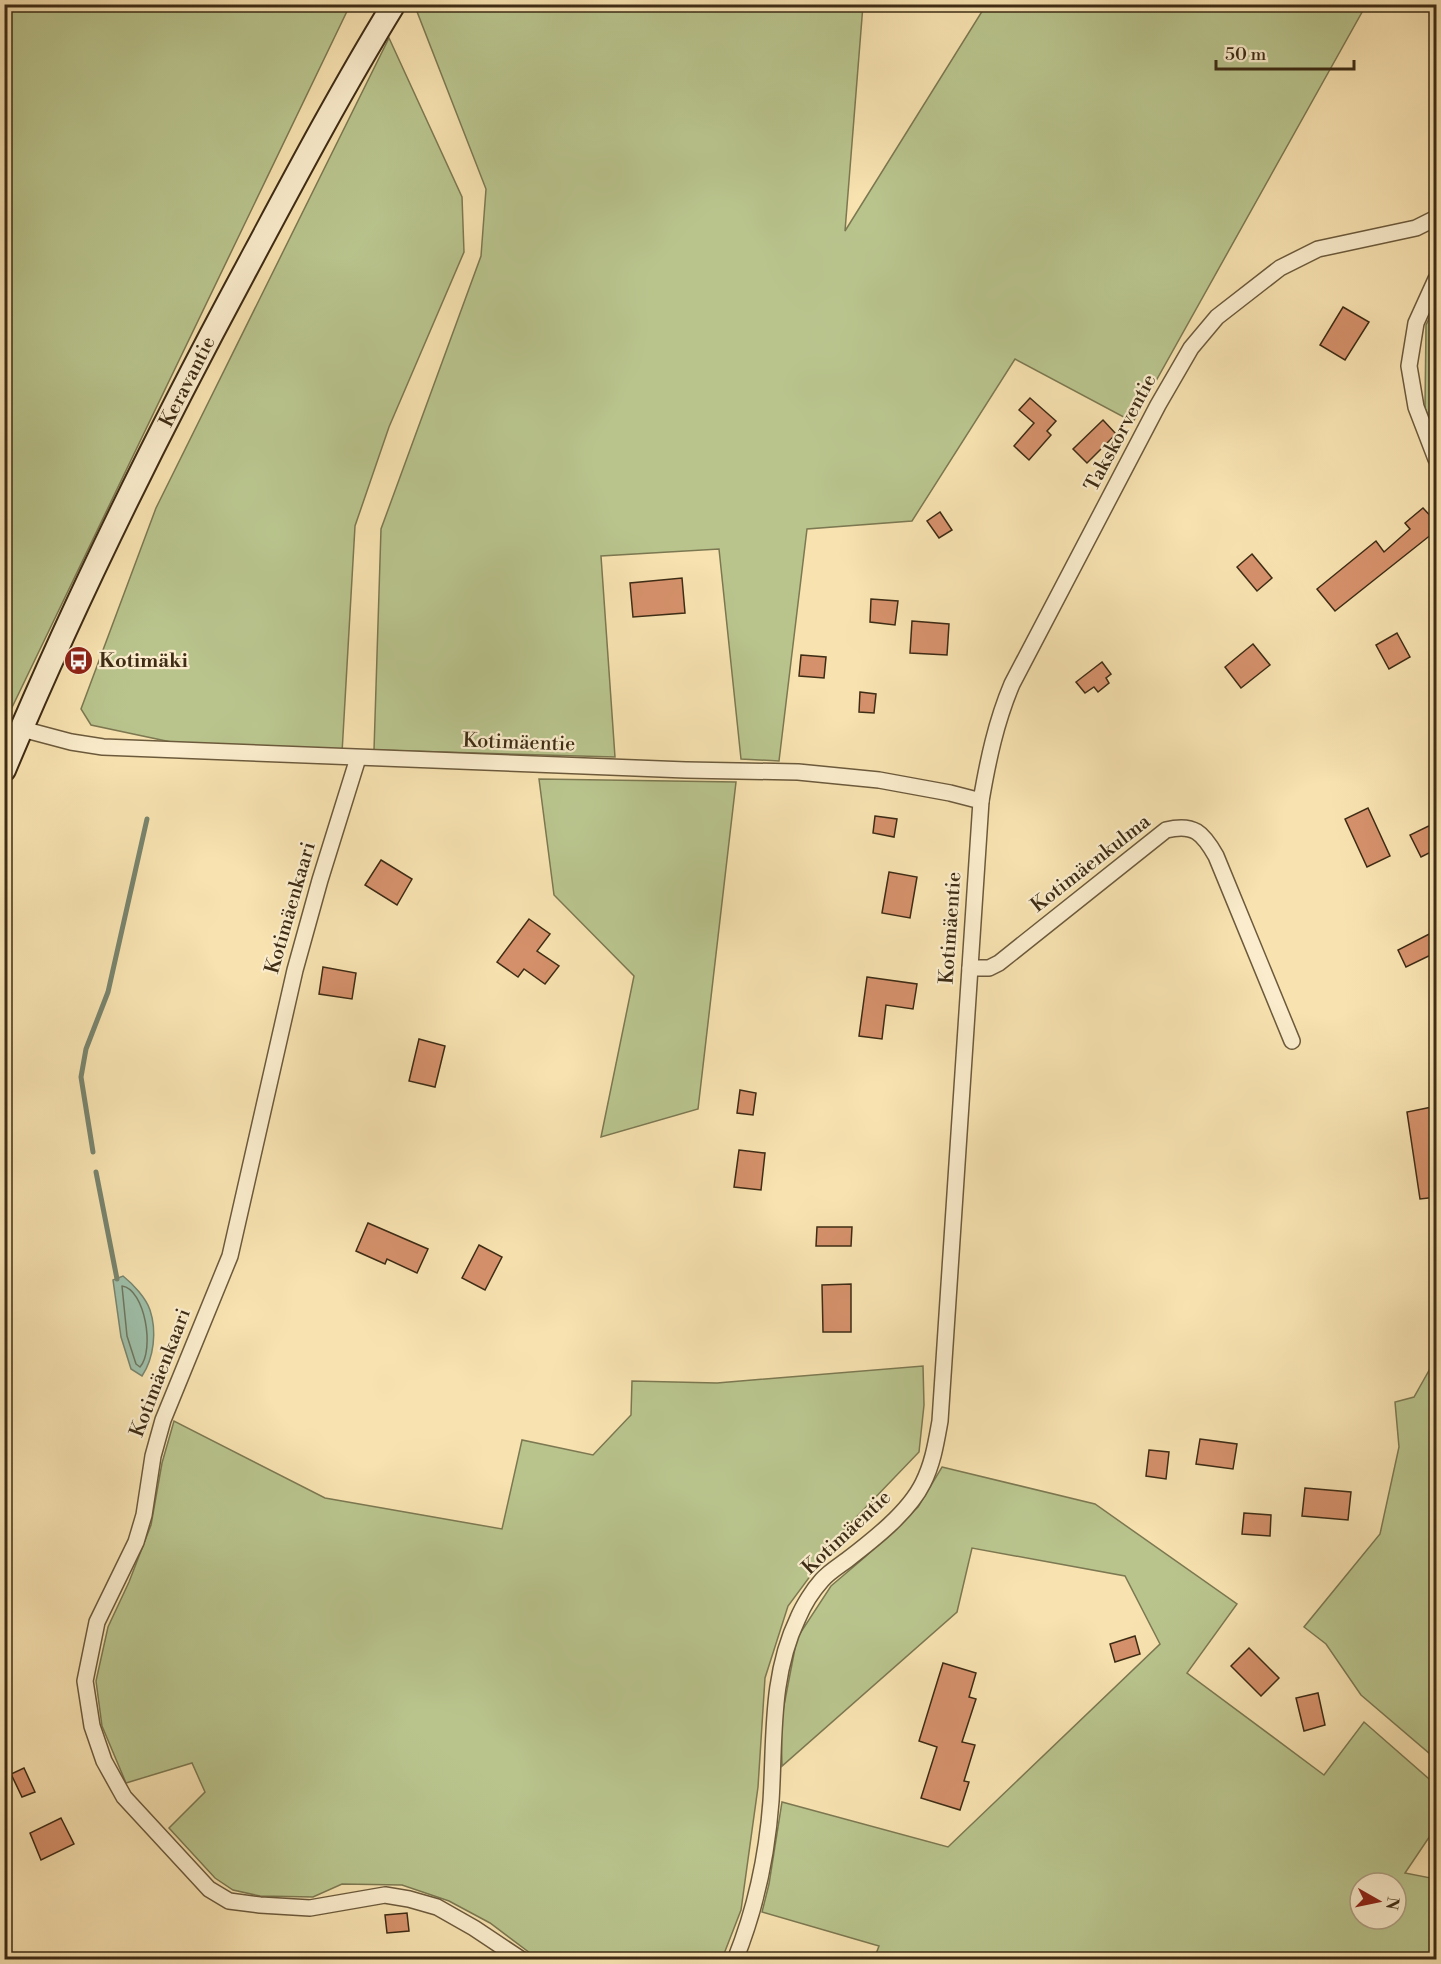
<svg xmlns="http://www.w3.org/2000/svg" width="1441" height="1964" font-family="'Libre Bodoni',serif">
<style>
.green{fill:#b9c48d;stroke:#7c7851;stroke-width:1.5;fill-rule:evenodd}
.water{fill:#9ebea8;stroke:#78846d;stroke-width:1.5}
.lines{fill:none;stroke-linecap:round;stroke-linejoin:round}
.shore{stroke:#6e755e;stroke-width:1.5}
.stream{stroke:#78846d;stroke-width:5}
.building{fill:#d5916b;stroke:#3e2c15;stroke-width:1.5}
.street-casing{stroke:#6c5a3c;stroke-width:18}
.secondary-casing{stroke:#3e2c15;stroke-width:26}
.street{stroke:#faeccc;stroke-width:15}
.secondary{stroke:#faeccc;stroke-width:22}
.labels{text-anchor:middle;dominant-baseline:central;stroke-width:4.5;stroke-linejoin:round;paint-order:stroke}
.street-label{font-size:20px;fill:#3e2c15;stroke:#faeccc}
.poi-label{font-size:20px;font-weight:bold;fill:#3e2c15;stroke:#faeccc;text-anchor:start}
</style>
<rect width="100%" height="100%" fill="#f7e2b0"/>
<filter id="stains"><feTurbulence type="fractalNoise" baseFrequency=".00333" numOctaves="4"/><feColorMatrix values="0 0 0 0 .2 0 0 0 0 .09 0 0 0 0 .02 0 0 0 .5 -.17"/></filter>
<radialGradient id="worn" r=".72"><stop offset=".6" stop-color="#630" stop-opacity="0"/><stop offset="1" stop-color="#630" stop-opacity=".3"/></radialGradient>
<!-- green -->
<g class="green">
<polygon points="5,4 350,5 5,722 4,5"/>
<polygon points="419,5 863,5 845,231 986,5 1366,5 1133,422 1015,359 912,521 807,529 779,761 741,759 719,549 601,556 615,757 374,750 381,529 481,256 486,189 416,9"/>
<polygon points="389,38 462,197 464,252 389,427 355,526 342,753 185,745 91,725 81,709 156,508"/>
<polygon points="1436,304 1436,436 1425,408 1426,325"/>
<polygon points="539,779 736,782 698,1109 601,1137 634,976 554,895"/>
<polygon points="1436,1358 1436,1759 1361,1695 1326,1644 1304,1627 1380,1534 1399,1447 1395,1402 1414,1397"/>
<polygon points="923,1366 924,1405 919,1452 845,1529 788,1606 765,1678 758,1787 741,1910 722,1959 538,1959 490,1923 449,1901 402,1885 342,1884 313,1897 260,1896 233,1890 215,1878 169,1828 205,1792 192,1763 126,1783 102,1726 96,1681 108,1627 129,1582 151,1525 162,1463 174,1421 325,1498 502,1529 522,1440 593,1455 631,1415 632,1381 717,1383"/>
<path d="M 942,1467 L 1095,1504 L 1237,1604 L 1187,1673 L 1324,1775 L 1364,1722 L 1436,1785 L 1436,1827 L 1405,1873 L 1436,1879 L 1436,1959 L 874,1959 L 879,1946 L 762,1912 L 769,1884 L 782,1802 L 948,1847 L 1160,1644 L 1125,1576 L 972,1548 L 957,1612 L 782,1766 L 781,1721 L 797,1638 L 831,1586 L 865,1557 L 918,1507 ZM 1360,1883 L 1396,1883 L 1396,1919 L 1360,1919 Z"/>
</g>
<!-- water -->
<path class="water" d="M 123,1276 C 133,1284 146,1298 150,1310 C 157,1331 154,1358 142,1376 L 131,1369 L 121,1337 L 113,1280 Z"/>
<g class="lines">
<!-- shore -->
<path class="shore" d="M 122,1286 C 145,1289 155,1350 140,1367 L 136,1364 L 127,1336 Z"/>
<!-- stream -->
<g class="stream">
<polyline points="93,1152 81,1077 86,1049 108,992 147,819"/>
<polyline points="96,1172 117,1279"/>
</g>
</g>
<!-- building -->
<g class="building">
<polygon points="1343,307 1369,322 1345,360 1320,345"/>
<polygon points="1030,398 1056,421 1047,431 1051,435 1029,460 1014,446 1034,423 1019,410"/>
<polygon points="1103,420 1116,434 1087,463 1073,449"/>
<polygon points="1423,508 1437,523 1437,530 1335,611 1317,589 1376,541 1384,552 1410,529 1405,523"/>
<polygon points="940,512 952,530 939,538 927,521"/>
<polygon points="1252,554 1272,578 1257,591 1237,567"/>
<polygon points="682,578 685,613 633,617 630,583"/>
<polygon points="871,599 898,601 895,625 870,622"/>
<polygon points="912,621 949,624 947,655 910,653"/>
<polygon points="1397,633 1410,657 1389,669 1376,645"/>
<polygon points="1253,644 1270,665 1241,688 1225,667"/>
<polygon points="801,655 826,657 824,678 799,676"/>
<polygon points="1102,662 1111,674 1106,678 1109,683 1098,692 1094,687 1085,693 1076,682"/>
<polygon points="860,692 876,694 874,713 859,712"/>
<polygon points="1368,808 1390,856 1367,867 1345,819"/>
<polygon points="875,816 897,819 894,837 873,833"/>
<polygon points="1437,822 1437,849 1421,857 1410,835"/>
<polygon points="381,860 412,879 397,905 365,885"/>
<polygon points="889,872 917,877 910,918 882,913"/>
<polygon points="529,919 550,934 537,951 559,966 545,984 524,969 518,977 497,962"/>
<polygon points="1437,930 1437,952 1406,967 1398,950"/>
<polygon points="323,967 356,973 352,999 319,994"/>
<polygon points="867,977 917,984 913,1009 886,1005 882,1039 859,1036"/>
<polygon points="419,1039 445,1046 435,1087 409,1081"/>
<polygon points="740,1090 756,1093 753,1115 737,1113"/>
<polygon points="1437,1106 1437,1197 1420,1199 1407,1112"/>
<polygon points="739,1150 765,1153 761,1190 734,1187"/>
<polygon points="368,1223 428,1249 417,1273 387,1259 385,1264 356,1251"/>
<polygon points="817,1227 852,1227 851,1246 816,1246"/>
<polygon points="479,1245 502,1257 485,1290 462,1278"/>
<polygon points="851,1284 851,1332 823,1332 822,1285"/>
<polygon points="1200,1439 1237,1444 1233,1469 1196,1464"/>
<polygon points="1149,1450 1169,1452 1166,1479 1146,1476"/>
<polygon points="1305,1488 1351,1492 1348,1520 1302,1516"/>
<polygon points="1244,1513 1271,1515 1270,1536 1242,1534"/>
<polygon points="1135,1636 1140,1654 1115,1662 1110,1644"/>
<polygon points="1249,1648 1279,1678 1261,1696 1231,1666"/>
<polygon points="943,1663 976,1673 969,1697 976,1699 962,1742 975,1745 964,1781 969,1782 960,1810 921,1798 937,1747 919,1741"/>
<polygon points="1318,1693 1325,1725 1304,1731 1296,1698"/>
<polygon points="24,1768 35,1792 22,1797 11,1774"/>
<polygon points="61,1818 74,1844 41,1860 30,1833"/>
<polygon points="407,1913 409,1931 387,1933 385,1915"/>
</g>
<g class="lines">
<defs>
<g id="street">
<polyline points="1436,279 1416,323 1409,366 1416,407 1436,459"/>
<path d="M 22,729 L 71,742 L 103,747 L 686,770 L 798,772 L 879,780 L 950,793 L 981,801 L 940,1421 C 936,1443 933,1463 923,1483 C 909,1512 873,1540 847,1560 C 839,1566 829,1572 822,1580 C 813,1590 803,1606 798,1618 C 770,1676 775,1739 771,1801 C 767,1856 756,1908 735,1960"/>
<polyline points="358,758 320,880 295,970 230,1256 163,1420 153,1456 144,1515 136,1542 97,1622 85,1681 92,1726 104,1761 124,1797 209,1889 229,1901 260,1905 310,1908 385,1895 409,1899 437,1907 474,1928 522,1960"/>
<path d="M 981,801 C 988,760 996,722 1012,684 L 1158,405 L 1191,348 L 1217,317 L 1280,268 L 1318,249 L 1416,228 L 1436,218"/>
<path d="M 970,968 L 989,968 L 999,963 L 1166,830 C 1194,823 1203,833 1216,856 L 1292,1041"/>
</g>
<path id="secondary" d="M 4,770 C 75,600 157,435 244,273 C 292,183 340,92 394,4"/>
</defs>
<!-- street casing -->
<use href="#street" class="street-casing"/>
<!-- secondary casing -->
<use href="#secondary" class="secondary-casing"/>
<!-- street -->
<use href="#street" class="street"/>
<!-- secondary -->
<use href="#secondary" class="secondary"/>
</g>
<!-- icons -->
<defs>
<symbol id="bus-disc" viewBox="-11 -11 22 22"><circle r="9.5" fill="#8f2418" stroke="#faeccc"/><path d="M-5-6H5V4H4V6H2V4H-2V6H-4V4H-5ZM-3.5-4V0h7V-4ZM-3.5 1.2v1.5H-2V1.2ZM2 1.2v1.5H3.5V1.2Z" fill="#fff"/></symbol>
</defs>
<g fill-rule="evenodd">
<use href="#bus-disc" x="62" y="644" width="33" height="33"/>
</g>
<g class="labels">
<!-- street labels -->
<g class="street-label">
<text transform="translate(188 382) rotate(-63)">Keravantie</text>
<text transform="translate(1121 433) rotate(-62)">Takskorventie</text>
<text transform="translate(519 743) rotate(2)">Kotimäentie</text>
<text transform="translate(1091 864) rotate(-38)">Kotimäenkulma</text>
<text transform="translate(291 908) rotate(-74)">Kotimäenkaari</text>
<text transform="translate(951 928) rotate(-86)">Kotimäentie</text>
<text transform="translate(161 1373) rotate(-69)">Kotimäenkaari</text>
<text transform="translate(847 1533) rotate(-43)">Kotimäentie</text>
</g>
<!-- poi labels -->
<g class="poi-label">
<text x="99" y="661">Kotimäki</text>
</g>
</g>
<!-- margin -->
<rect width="1441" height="1964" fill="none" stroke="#f7e2b0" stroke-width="24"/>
<rect x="6" y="6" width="1429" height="1952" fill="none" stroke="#3e2c15" stroke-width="3"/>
<rect x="12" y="12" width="1417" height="1940" fill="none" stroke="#3e2c15" stroke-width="1.5"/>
<!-- north arrow -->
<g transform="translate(1378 1901) rotate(99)"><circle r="28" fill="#faeccc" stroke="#af9f83" stroke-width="1.5"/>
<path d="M0-4.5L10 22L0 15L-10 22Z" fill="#8f2418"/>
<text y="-9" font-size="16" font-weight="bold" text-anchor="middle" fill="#3e2c15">N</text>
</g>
<!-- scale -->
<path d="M1216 60v9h138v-9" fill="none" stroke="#3e2c15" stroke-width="3"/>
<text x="1225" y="60" font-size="18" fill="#3e2c15" stroke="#faeccc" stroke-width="4.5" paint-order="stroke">50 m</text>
<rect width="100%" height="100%" filter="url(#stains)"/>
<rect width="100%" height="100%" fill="url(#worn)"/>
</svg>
